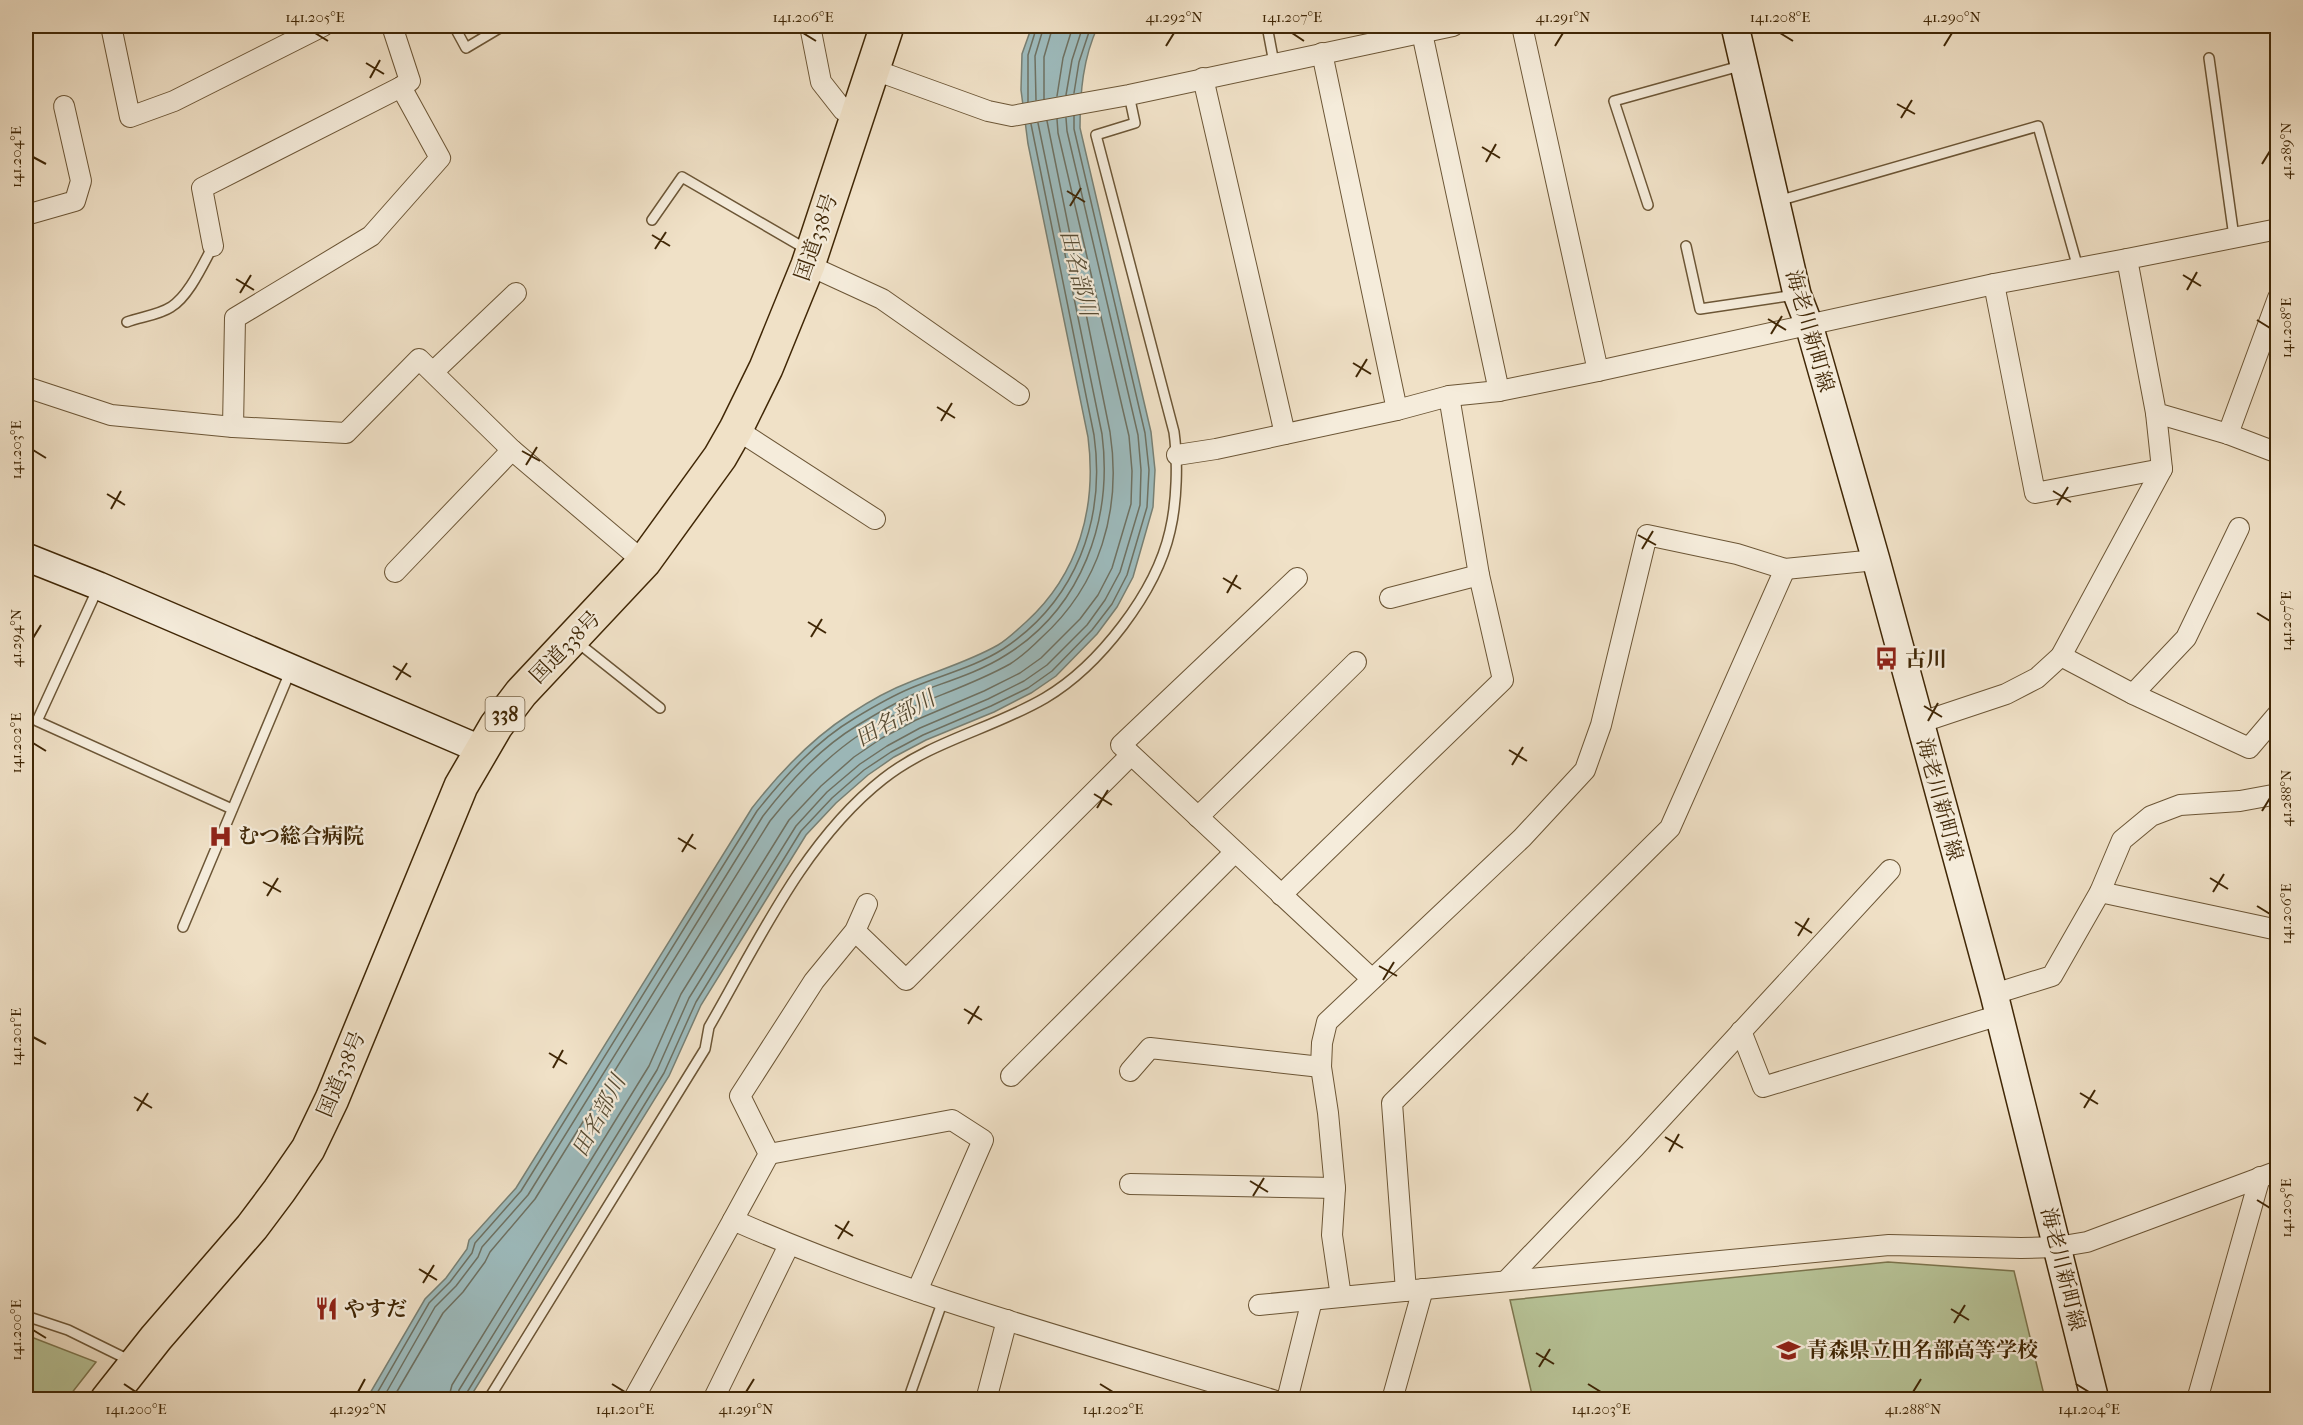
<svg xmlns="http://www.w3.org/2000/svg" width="2303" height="1425" font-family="'IM FELL French Canon','Noto Serif JP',serif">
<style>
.green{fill:#b7c397;stroke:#7c754e;stroke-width:1.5}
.water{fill:#9dbbbd;stroke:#788074;stroke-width:1.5}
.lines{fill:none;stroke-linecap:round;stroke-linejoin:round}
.shore{stroke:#6e7162;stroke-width:1.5}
.lane-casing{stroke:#6c5636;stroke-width:12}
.street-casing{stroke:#6c5636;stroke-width:22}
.secondary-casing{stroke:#402706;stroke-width:30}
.highway-casing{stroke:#402706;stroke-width:36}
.lane{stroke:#f5ecdb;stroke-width:9}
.street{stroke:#f5ecdb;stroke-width:20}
.secondary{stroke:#f5ecdb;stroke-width:27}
.highway{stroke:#f0e1c7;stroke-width:33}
.ticks{fill:none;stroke:#402706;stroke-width:2}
.labels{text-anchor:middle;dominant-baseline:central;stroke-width:4.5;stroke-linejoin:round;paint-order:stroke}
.shield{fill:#f5ecdb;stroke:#766246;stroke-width:1.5}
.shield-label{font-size:20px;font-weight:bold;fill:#402706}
.street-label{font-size:21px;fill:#402706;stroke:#f5ecdb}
.poi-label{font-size:21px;font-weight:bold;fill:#402706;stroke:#f5ecdb;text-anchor:start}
.water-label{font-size:22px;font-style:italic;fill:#574c34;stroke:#f5ecdb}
.neatline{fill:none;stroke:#402706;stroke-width:2}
.ticks-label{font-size:15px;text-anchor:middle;fill:#402706}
</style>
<rect width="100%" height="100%" fill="#f0e1c7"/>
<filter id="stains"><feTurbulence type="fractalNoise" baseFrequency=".00333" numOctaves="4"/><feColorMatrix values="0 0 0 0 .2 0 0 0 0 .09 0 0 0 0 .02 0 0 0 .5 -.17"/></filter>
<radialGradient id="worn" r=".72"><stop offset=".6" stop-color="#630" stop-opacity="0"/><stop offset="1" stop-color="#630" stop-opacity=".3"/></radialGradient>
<!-- green -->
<g class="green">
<polygon points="1888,1262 2014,1271 2045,1399 1533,1399 1510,1300"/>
<polygon points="26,1335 96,1362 67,1399 26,1399"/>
</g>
<!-- water -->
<path class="water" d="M 1032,26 L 1098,26 C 1083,58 1080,92 1080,128 L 1151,432 L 1155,470 L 1153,507 L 1133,577 L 1117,607 L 1097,634 L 1056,676 L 1031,693 L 994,712 L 926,740 L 894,757 L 868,775 L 836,803 L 806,835 L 701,1005 L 669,1076 L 469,1399 L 366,1400 L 425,1299 L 446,1278 L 467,1249 L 469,1240 L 516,1188 L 752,808 C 780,772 811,739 850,714 C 868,702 889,690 910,682 C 939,670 970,661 998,645 C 1008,639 1017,630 1026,622 C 1079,574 1097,507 1088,437 L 1028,144 L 1021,90 L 1022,54 Z"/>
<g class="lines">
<!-- shore -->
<g class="shore">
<polyline points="1074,93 1079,62 1091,26"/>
<polyline points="1066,95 1072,60 1083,26"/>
<polyline points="1057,96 1063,58 1073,26"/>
<polyline points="1044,99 1044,57 1053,26"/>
<polyline points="1036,100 1035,56 1044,26"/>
<polyline points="1028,102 1028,55 1037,26"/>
<path d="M 373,1400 L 429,1303 L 450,1282 L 472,1253 L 475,1243 L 521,1191 L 757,811 C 785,776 816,741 855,718 C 873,707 892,696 911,688 C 941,675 975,667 1003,649 C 1076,601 1106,520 1094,435 L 1031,124"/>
<path d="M 382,1400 L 435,1307 L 456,1286 L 478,1257 L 482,1247 L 528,1195 L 763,816 C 790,781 820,748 858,725 C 876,714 895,703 914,694 C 945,682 978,673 1006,655 C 1082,608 1113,520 1102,434 L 1038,123"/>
<path d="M 392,1400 L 443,1313 L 463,1292 L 485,1262 L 490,1252 L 535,1199 L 770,821 C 797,787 826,757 862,733 C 908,703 962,691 1010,664 C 1021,657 1032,647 1041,638 C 1100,585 1122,510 1110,432 L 1047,121"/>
<polyline points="448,1400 452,1385 649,1066 681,994 789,820 821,786 854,757 882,738 916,720 984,691 1020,673 1041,658 1080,619 1098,595 1112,568 1131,504 1132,471 1129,436 1058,133 1057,119"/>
<polyline points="457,1400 459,1390 657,1070 689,998 796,826 827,792 860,764 887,746 920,728 988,699 1024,681 1047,665 1087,625 1105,600 1120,572 1140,505 1141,470 1138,435 1067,131 1066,118"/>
<polyline points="465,1400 466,1394 664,1073 696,1002 801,831 832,798 864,770 891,752 923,735 991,706 1028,688 1052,671 1092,630 1112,604 1127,575 1147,507 1149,470 1145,433 1074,129 1074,116"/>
</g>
<defs>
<g id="lane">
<polyline points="454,26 466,48 503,26"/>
<polyline points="1267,26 1274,63"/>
<polyline points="2209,58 2234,237"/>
<polyline points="1778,201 2038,126 2078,268"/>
<polyline points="1648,205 1614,101 1740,66"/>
<polyline points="652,220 682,177 806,249"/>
<polyline points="1686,246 1700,309 1795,295"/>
<path d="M 127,322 C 140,317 159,315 171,307 C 189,296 203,264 213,246"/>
<polyline points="98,588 37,721 232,809"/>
<polyline points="577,642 660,708"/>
<polyline points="183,927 290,672"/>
<polyline points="26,1316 68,1330 131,1361"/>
<path d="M 488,1400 L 705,1049 L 709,1027 C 758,942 804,841 883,779 C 931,741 992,729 1045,698 C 1099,666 1156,593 1170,531 C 1177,502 1178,461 1174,432 L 1096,135 L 1135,123 L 1129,95"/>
<polyline points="908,1400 943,1300"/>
</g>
<g id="street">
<polyline points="111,26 130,117 174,101 323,26"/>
<polyline points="810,26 821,82 843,110 856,118"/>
<polyline points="1522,26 1598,371"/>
<polyline points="1422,33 1499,391"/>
<polyline points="1322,53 1397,410"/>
<polyline points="872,69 988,111 1012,116 1129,95 1453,26"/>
<polyline points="1203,78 1285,434"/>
<polyline points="26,215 75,201 81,181 64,106"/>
<polyline points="2278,229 2127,259 2156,413 2228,434 2278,453"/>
<polyline points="213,246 202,188 401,87 410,81 392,26"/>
<polyline points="808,265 882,299 1019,395"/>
<polyline points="1994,284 2035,493 2162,469"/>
<polyline points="433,372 516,293"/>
<polyline points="26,387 111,415 233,427 346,433 419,359 512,450 644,562"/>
<polyline points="233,427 235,318 371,236 440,158 401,87"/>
<polyline points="736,429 875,519"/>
<polyline points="2228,434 2278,298"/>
<polyline points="1177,455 1216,449 1397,410 1449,396 1499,391 1598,371 1994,284 2127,259"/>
<polyline points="1876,560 1785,569 1737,554 1647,535 1601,725 1585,770 1522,838 1327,1022 1322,1043 1321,1067 1328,1113 1335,1188 1332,1235 1341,1297 1889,1245 2021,1248 2057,1247 2087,1242 2278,1171"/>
<polyline points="395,572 512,450"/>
<polyline points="1297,578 1121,745 1372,979"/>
<polyline points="1390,598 1479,575"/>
<polyline points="2061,656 2133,694 2249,748 2278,714"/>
<polyline points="2133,694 2186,638 2239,528"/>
<polyline points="1919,723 2006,694 2037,678 2061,656 2162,469 2156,413"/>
<polyline points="1198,817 1356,662"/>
<polyline points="2100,892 2278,930"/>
<polyline points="1281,895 1503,680 1479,575 1449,396"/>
<polyline points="855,931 906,980 1131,755"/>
<polyline points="1994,994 2052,976 2100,892 2122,840 2151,816 2180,805 2240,801 2278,794"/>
<polyline points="1741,1031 1763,1087 2000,1015"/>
<polyline points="1130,1071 1150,1048 1321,1067"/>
<polyline points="1011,1076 1235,852"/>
<polyline points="769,1154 952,1120 983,1140 917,1291"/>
<polyline points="1130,1184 1335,1188"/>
<polyline points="733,1220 769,1154 740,1096 814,981 855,931 867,904"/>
<polyline points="1506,1281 1634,1148 1890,870"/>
<polyline points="1406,1291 1392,1103 1670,828 1785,569"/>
<polyline points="1259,1305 1341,1297"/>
<path d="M 633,1400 L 733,1220 C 907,1297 1091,1345 1273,1400"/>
<polyline points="713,1400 789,1245"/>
<polyline points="986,1400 1007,1320"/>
<polyline points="1287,1400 1312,1300"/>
<polyline points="1392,1400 1423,1289"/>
<polyline points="2197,1400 2260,1177"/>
</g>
<g id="secondary">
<polyline points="1735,26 1797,294 1809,325 1876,560 1994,994 2095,1400"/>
<polyline points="26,557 99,586 482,750"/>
</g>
<polyline id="highway" points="107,1400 156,1338 252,1227 279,1191 308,1149 332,1099 461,786 496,726 521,693 644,562 720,457 736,429 766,368 808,265 887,26"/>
</defs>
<!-- lane casing -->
<use href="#lane" class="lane-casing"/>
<!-- street casing -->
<use href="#street" class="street-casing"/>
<!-- secondary casing -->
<use href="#secondary" class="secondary-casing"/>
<!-- highway casing -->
<use href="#highway" class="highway-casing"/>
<!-- lane -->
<use href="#lane" class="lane"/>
<!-- street -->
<use href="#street" class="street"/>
<!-- secondary -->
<use href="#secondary" class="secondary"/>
<!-- highway -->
<use href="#highway" class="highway"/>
</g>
<!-- ticks -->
<path class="ticks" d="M 315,33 L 328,41M 803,33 L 816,41M 1292,33 L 1304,41M 1780,33 L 1793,41M 1166,46 L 1174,33M 1555,46 L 1563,33M 1944,46 L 1952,33M 366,63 L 384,74M 370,78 L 380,60M 1897,104 L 1915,114M 1901,118 L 1912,100M 1482,147 L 1500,158M 33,157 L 46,164M 1486,162 L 1496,144M 2262,164 L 2270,151M 1067,191 L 1085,202M 1070,206 L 1081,188M 652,235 L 670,246M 655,249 L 666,232M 2183,275 L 2201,286M 236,279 L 254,290M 2187,290 L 2197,272M 240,293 L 251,275M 1768,319 L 1786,330M 2257,320 L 2270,328M 1771,334 L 1782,316M 1353,363 L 1371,374M 1356,377 L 1367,359M 937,407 L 955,418M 941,421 L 952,403M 33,450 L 46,458M 522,451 L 540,461M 526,465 L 537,447M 2053,491 L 2071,502M 107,494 L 125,505M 2057,505 L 2068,487M 111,509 L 121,491M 1638,535 L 1656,545M 1642,549 L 1653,531M 1223,578 L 1241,589M 1227,593 L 1237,575M 2257,613 L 2270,621M 808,622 L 826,633M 811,637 L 822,619M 33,638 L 41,625M 393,666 L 411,677M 396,680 L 407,663M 1924,706 L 1942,717M 1928,721 L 1938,703M 33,743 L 46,751M 1509,750 L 1527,761M 1512,765 L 1523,747M 1094,794 L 1112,805M 1097,808 L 1108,790M 2262,811 L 2270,798M 678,838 L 696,849M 682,852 L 693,834M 2210,878 L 2228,889M 263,882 L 281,892M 2213,892 L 2224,874M 267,896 L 278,878M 2257,906 L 2270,914M 1795,922 L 1812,933M 1798,936 L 1809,918M 1379,966 L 1397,976M 1383,980 L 1394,962M 964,1009 L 982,1020M 968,1024 L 979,1006M 33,1037 L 46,1044M 549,1053 L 567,1064M 553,1068 L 563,1050M 2080,1093 L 2098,1104M 134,1097 L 152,1108M 2084,1108 L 2095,1090M 137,1111 L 148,1093M 1665,1137 L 1683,1148M 1669,1152 L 1679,1134M 1250,1181 L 1268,1192M 1253,1196 L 1264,1178M 2257,1200 L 2270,1208M 835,1225 L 853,1236M 838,1239 L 849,1221M 419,1269 L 437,1280M 423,1283 L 434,1265M 1951,1309 L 1969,1320M 1954,1323 L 1965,1305M 33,1330 L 46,1338M 1536,1353 L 1554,1364M 1539,1367 L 1550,1349M 124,1384 L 136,1392M 612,1384 L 625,1392M 1100,1384 L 1113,1392M 1588,1384 L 1601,1392M 2076,1384 L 2089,1392M 358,1392 L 365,1379M 746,1392 L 754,1379M 1913,1392 L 1921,1379"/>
<!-- icons -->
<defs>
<symbol id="bus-bare" viewBox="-9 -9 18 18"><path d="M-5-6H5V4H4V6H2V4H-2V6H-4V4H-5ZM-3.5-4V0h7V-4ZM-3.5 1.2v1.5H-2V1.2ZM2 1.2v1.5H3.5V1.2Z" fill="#8f2418" stroke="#f5ecdb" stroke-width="2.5" paint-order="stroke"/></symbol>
<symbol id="hospital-bare" viewBox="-9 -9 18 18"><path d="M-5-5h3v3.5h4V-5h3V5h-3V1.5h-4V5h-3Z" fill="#8f2418" stroke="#f5ecdb" stroke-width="2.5" paint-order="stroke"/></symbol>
<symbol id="restaurant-bare" viewBox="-9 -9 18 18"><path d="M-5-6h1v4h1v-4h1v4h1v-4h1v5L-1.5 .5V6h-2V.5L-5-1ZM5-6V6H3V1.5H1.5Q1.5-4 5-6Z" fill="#8f2418" stroke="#f5ecdb" stroke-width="2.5" paint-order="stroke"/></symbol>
<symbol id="school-bare" viewBox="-9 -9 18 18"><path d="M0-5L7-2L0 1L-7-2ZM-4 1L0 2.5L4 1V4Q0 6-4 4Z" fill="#8f2418" stroke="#f5ecdb" stroke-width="2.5" paint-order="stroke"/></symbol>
</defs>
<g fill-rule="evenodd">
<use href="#bus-bare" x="1870" y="642" width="33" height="33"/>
<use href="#hospital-bare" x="204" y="820" width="33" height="33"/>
<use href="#restaurant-bare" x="310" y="1292" width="33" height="33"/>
<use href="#school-bare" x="1772" y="1334" width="33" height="33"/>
</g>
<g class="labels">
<!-- shield labels -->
<rect class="shield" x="485.5" y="697" width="39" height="34" rx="4.5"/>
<g class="shield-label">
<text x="505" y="714">338</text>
</g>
<!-- street labels -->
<g class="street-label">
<text transform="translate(816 237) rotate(-71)">国道338号</text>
<text transform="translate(1810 331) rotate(74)">海老川新町線</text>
<text transform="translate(565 647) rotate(-46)">国道338号</text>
<text transform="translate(1940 799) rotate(75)">海老川新町線</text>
<text transform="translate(341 1074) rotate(-67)">国道338号</text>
<text transform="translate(2063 1269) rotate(76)">海老川新町線</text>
</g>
<!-- poi labels -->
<g class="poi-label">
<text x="1905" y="659">古川</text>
<text x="238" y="836">むつ総合病院</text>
<text x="344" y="1309">やすだ</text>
<text x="1807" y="1350">青森県立田名部高等学校</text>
</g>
<!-- water labels -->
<g class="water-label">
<text transform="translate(1078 273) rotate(76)">田名部川</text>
<text transform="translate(895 719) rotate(-30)">田名部川</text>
<text transform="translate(599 1116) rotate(-62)">田名部川</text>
</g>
</g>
<!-- margin -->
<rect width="2303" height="1425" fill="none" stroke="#f0e1c7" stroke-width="66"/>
<rect x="33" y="33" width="2237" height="1359" class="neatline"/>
<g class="ticks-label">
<text x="315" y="22">141.205°E</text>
<text x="803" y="22">141.206°E</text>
<text x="1174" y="22">41.292°N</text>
<text x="1292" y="22">141.207°E</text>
<text x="1563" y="22">41.291°N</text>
<text x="1780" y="22">141.208°E</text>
<text x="1952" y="22">41.290°N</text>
<text transform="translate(2286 151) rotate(-90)" y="5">41.289°N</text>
<text transform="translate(16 157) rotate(-90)" y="5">141.204°E</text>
<text transform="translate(2286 328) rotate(-90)" y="5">141.208°E</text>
<text transform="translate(16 450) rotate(-90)" y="5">141.203°E</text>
<text transform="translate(2286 621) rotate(-90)" y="5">141.207°E</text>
<text transform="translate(16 638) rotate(-90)" y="5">41.294°N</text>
<text transform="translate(16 743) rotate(-90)" y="5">141.202°E</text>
<text transform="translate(2286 798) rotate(-90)" y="5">41.288°N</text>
<text transform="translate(2286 914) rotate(-90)" y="5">141.206°E</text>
<text transform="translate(16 1037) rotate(-90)" y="5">141.201°E</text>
<text transform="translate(2286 1208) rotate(-90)" y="5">141.205°E</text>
<text transform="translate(16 1330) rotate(-90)" y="5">141.200°E</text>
<text x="136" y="1414">141.200°E</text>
<text x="358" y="1414">41.292°N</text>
<text x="625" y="1414">141.201°E</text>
<text x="746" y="1414">41.291°N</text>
<text x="1113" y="1414">141.202°E</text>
<text x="1601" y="1414">141.203°E</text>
<text x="1913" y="1414">41.288°N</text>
<text x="2089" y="1414">141.204°E</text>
</g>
<rect width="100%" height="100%" filter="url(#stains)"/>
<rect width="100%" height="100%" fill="url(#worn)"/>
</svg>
